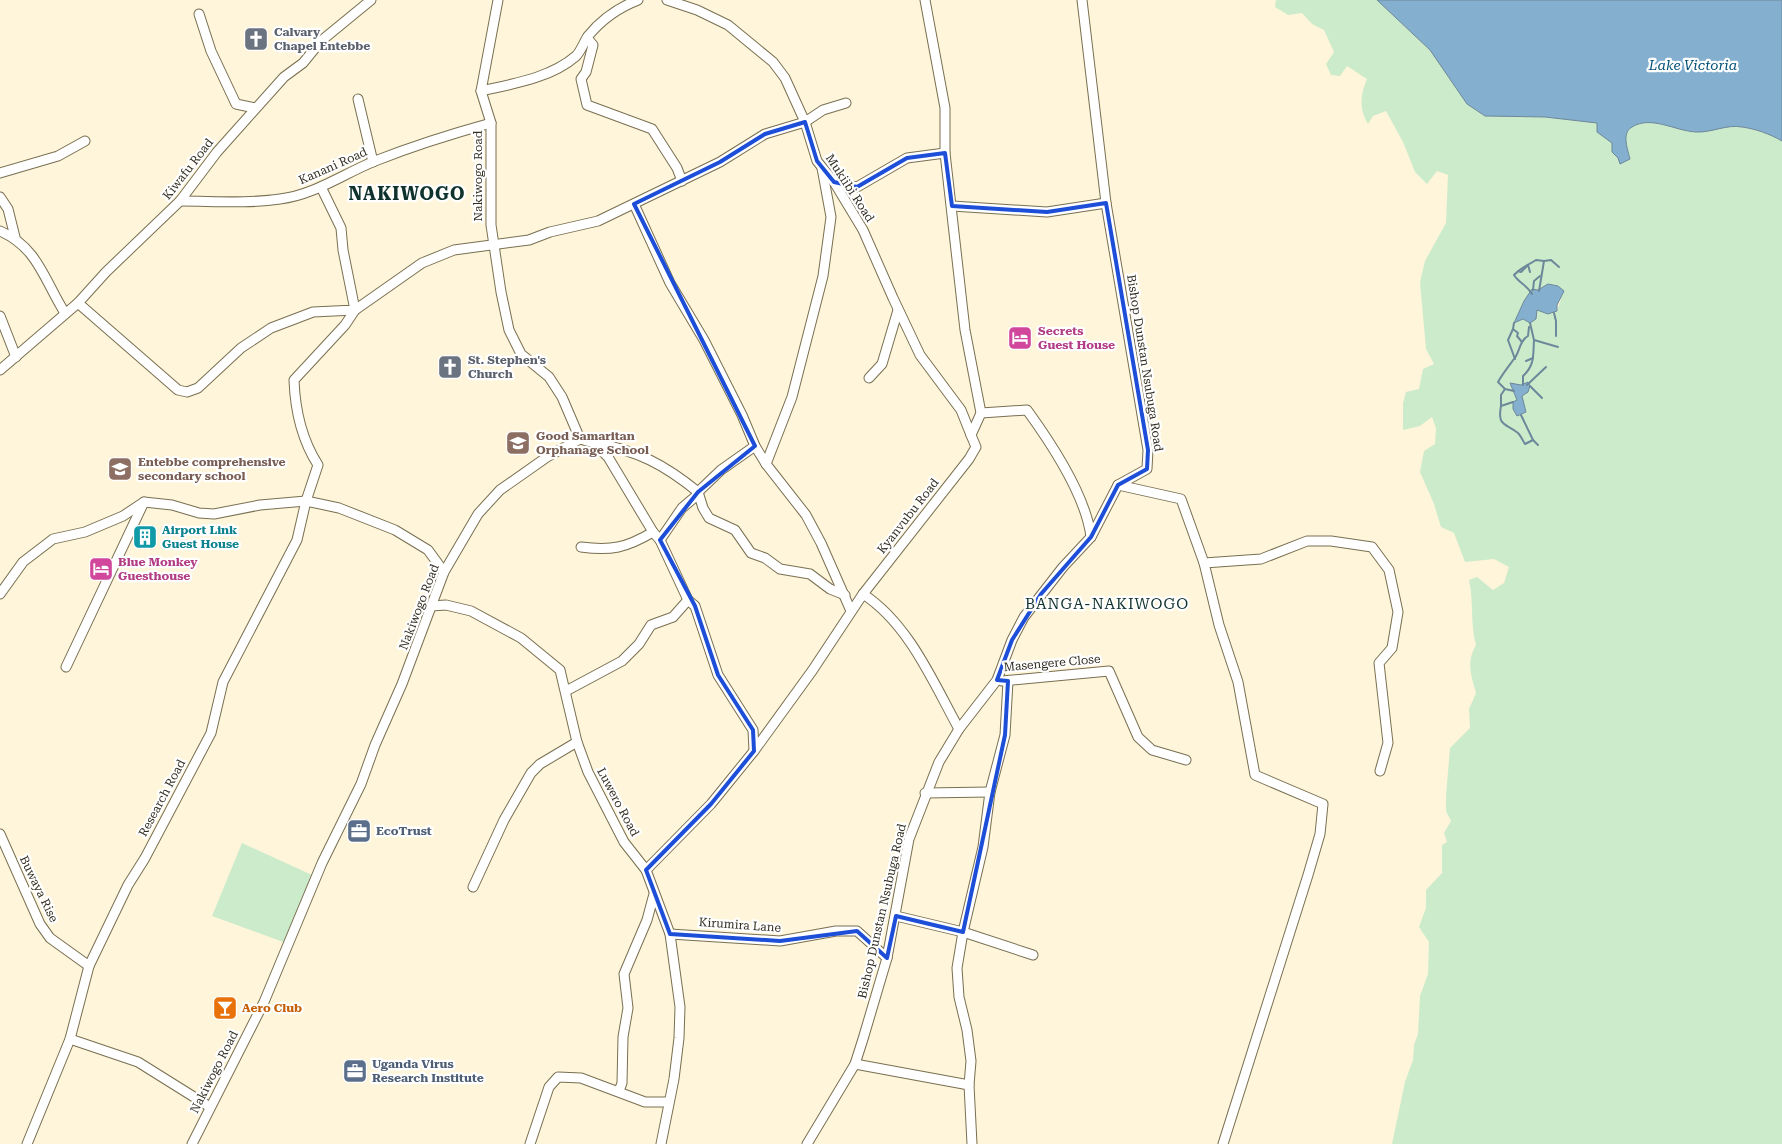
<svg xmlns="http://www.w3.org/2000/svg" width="1782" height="1144" font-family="'Roboto Serif',serif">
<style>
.green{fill:#ccebcb;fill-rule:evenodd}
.water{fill:#84afce;stroke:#6c889a}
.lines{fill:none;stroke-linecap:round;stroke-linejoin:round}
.stream{stroke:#6c889a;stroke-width:2}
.minor-casing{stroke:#796f51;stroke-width:11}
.minor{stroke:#fff;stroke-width:9}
.marked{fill:none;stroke:#1d4ed8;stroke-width:4;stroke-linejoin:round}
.labels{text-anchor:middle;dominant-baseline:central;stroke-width:4.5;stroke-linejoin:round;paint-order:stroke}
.worship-label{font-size:12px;font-weight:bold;fill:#5b616d;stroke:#fff;text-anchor:start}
.street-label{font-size:12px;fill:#332e22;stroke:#fff}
.hotel-label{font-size:12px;font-weight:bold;fill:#b23c85;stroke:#fff;text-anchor:start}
.education-label{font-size:12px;font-weight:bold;fill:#785e54;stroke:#fff;text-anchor:start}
.culture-label{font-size:12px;font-weight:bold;fill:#0d838f;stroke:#fff;text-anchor:start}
.service-label{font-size:12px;font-weight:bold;fill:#4e5e75;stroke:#fff;text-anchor:start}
.food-label{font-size:12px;font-weight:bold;fill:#c56008;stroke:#fff;text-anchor:start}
.water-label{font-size:14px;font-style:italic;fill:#004f78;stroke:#fff}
.quarter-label{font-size:15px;letter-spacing:1px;fill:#10322d;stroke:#fff}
.district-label{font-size:18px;font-weight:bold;letter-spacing:1px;fill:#10322d;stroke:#fff}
</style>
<rect width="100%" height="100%" fill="#fef5da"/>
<!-- green -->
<g class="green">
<path d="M 1276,0 L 1377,0 L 1430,50 L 1467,104 L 1484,116 L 1545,117 L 1597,123 L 1612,143 L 1612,152 L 1618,158 L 1630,159 C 1628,150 1621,133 1632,127 C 1651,115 1675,131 1696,132 C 1711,133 1727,124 1742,127 C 1756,130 1770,134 1782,141 L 1782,1144 L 1392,1144 L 1405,1082 L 1413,1060 L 1414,1045 L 1418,1034 L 1420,996 L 1428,974 L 1429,942 L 1419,927 L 1426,908 L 1426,890 L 1442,873 L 1442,845 L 1447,842 L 1444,833 L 1451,821 L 1446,811 L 1446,796 L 1450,748 L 1470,728 L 1469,709 L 1476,693 C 1471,674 1466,663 1476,645 C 1470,624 1474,602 1469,580 L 1477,577 L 1493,590 L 1504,583 L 1509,567 L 1494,559 L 1465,562 L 1454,533 L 1441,527 L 1434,504 L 1420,472 L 1424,451 L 1435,444 L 1436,428 L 1432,417 L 1420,426 L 1403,430 L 1403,403 L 1406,392 L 1419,389 L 1423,369 L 1434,364 L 1426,349 L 1420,282 L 1425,261 L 1446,223 L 1448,175 L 1437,171 L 1427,184 L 1415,172 L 1403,142 L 1386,111 L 1373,116 L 1368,124 C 1359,109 1360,95 1367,79 L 1347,66 L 1340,76 L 1331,75 L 1326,64 L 1334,52 L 1324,30 L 1312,24 L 1302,13 L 1288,15 L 1275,7 ZM 1538,290 L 1561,299 L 1557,311 L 1548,314 L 1536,310 L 1530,323 L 1523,319 L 1515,322 L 1524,301 Z"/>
<polygon points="242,843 312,875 286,943 212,916"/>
</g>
<!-- water -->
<g class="water">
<path d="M 1377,0 L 1782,0 L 1782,141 C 1770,134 1756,129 1742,127 C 1727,124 1711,133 1696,132 C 1675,131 1651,115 1632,127 C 1621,133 1628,150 1630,159 L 1620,164 L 1618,158 L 1612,152 L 1612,143 L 1597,132 L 1597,123 L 1545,117 L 1485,116 L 1467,104 L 1430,50 Z"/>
<polygon points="1548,284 1558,286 1564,291 1557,305 1557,311 1548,314 1537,310 1536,319 1530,323 1523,319 1514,323 1524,301 1532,289 1538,290"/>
<polygon points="1528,382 1530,386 1528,392 1522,396 1526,412 1517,416 1513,409 1513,402 1517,400 1510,383 1521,385"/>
</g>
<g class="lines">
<!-- stream -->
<g class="stream">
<polyline points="1518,271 1521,272 1528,265 1530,272"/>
<polyline points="1533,290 1534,281 1540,276"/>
<polyline points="1539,291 1544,261 1551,260 1559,267"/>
<path d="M 1532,294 C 1527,285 1519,283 1514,275 C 1521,267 1527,266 1536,260 L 1544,261"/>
<polyline points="1554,313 1556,321 1556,336"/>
<polyline points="1514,323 1513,329 1518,333 1517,336 1522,342"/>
<polyline points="1530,323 1534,340 1558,347"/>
<polyline points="1513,329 1508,340 1515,359"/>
<polyline points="1526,361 1533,358"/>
<path d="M 1523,385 L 1523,376 C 1535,365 1533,355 1534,340"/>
<polyline points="1527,385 1546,367"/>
<polyline points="1530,386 1542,398"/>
<path d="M 1514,391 L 1505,389 L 1498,382 C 1503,373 1508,367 1514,359 C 1520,352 1519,341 1528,336 L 1529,327"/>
<path d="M 1513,402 L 1501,406 C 1497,427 1506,423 1518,433 C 1521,436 1523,441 1525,444 L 1533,440"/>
<polyline points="1501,406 1501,395 1505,389"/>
<polyline points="1521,415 1533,440 1538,445"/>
</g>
<defs>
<g id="minor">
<polyline points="667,0 697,10 728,25 773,62 785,78 805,122 817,161 834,182 863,230 893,298 920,355 961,410 971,435"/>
<polyline points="199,14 211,51 236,104 255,108"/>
<polyline points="587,38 593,45 586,72 581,79 587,105 652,129 677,168 682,181"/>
<path d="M 481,91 C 512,84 551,78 576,56 C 581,51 584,42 588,36 C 602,19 617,8 638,0"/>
<polyline points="358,99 373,162"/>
<polyline points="0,173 58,156 85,141"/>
<polyline points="834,182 857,187 907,158 945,153"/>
<polyline points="0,197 8,209 15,237"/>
<path d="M 180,201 C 213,201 247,204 280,199 C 314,195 343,174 375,161 C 413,146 451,134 491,123"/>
<polyline points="634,204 670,283 704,340 742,415 755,446 766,464 806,515 821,543 851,611"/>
<polyline points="952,206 1047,212 1106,203"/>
<path d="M 0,231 C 38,247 45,282 65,313"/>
<polyline points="78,303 178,390 187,392 198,388 241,348 271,328 313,312 355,310 343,250 341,228 321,187"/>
<polyline points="0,316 16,357"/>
<polyline points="0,370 78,303 106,272 180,201 217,152 284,77 303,63 321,41 371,0"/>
<polyline points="869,378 882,364 898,310"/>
<path d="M 981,413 L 1027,410 C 1051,443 1086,496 1091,537"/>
<polyline points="580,439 594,443 608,457 653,532 660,540 688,600 695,606 718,675 753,730 754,751"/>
<path d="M 594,443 C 637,450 665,465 698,492 L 695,497 L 682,508 L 660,540"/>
<polyline points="755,446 721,470 698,492 703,508 709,518 735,530 751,553 765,558 780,569 810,574 830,589 845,595"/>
<polyline points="766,464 792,397 823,276 831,217 822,168"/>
<polyline points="1118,485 1181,499 1204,563 1219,625 1238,682 1255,775 1323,804 1320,834 1308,875 1223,1144"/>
<path d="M 581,547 C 611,551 626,548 653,532"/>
<polyline points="1204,563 1261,559 1307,541 1331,541 1372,547 1389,570 1398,612 1392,648 1379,663 1388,743 1380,771"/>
<polyline points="0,594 23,562 53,539 85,532 123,516 144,502 172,505 199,513 214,514 260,505 306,501 339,508 395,530 428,550 444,572"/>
<path d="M 863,594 C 909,624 933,682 959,729"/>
<polyline points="431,606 446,605 471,611 521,638 560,670 577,742 588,772 624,842 646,870 670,934 680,1007 679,1038 674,1079 661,1144"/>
<polyline points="66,667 144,502"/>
<polyline points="1002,681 1109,671 1138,737 1152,750 1186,760"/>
<polyline points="566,691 622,661 639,644 651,625 673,617 688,600"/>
<polyline points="925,793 990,792"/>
<polyline points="0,834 40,924 50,938 89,966"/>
<polyline points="646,870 711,804 754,751 812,671 863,594 969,459 976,447 971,435 981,413 965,330 945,153 945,108 925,0"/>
<polyline points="473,887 504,820 531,773 540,764 577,742"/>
<polyline points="896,916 963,932 1033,955"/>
<polyline points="670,934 780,941 836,931 857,931 887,958"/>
<polyline points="70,1039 138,1062 210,1107"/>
<polyline points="855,1064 969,1085"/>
<polyline points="619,1091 622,1083 623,1037 628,1008 624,974 647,920 654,894"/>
<path d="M 27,1144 L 70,1039 L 89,966 L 128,885 L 145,858 L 211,733 L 223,682 L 297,540 L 306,501 L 318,465 C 302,440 295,408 294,380 L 345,325 L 355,310 L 422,263 L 454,250 L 529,240 L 550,232 L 598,221 L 720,162 L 765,134 L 805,122 L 823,110 L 846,103"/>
<polyline points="192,1144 264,1002 322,863 361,784 375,745 402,684 444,572 478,514 500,490 547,457 580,439 562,397 549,377 521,354 509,330 501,292 491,225 491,123 481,91 498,0"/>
<polyline points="530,1144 549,1087 558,1077 581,1078 645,1102 668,1102"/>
<polyline points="807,1144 855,1064 863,1039 887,958 909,839 939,762 959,729 997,680 1012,640 1024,617 1063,567 1091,537 1118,485 1147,469 1148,450 1106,203 1082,0"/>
<polyline points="972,1144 969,1085 971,1061 967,1030 959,997 957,968 963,932 983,847 990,792 1005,735 1008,681"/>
</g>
</defs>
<!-- minor casing -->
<use href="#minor" class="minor-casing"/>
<!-- minor -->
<use href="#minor" class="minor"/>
</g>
<!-- marked area -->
<path class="marked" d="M 805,122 L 817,161 L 834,182 L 857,187 L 907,158 L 945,153 L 952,206 L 1047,212 L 1106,203 L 1148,450 L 1147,469 L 1118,485 L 1091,537 L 1041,594 L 1012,640 L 997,680 L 1008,681 L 1005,735 L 963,932 L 896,916 L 887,958 L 857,931 L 780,941 L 670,934 L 646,870 L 711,804 L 754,751 L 753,730 L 718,675 L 695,606 L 660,540 L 698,492 L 755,446 L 634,204 L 720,162 L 765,134 Z"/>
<!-- icons -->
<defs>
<symbol id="church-square" viewBox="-11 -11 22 22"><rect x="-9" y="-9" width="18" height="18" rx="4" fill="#6b7280" stroke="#fff"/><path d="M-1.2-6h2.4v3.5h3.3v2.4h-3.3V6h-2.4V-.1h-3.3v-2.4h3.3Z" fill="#fff"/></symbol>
<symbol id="hotel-square" viewBox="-11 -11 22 22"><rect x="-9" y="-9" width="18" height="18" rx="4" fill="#d1479c" stroke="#fff"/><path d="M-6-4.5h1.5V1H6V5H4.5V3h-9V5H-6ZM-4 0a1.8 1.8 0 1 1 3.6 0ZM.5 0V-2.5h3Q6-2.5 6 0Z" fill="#fff"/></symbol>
<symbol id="school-square" viewBox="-11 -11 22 22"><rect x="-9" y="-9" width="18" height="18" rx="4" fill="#8d6e63" stroke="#fff"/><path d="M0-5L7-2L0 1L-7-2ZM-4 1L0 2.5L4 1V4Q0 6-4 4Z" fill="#fff"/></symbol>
<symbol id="building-square" viewBox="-11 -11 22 22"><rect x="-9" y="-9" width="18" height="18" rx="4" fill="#0f9aa8" stroke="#fff"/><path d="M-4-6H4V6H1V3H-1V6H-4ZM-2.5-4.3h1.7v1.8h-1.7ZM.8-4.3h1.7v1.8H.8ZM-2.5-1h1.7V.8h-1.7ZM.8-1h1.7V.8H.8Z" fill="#fff"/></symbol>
<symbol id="office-square" viewBox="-11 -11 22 22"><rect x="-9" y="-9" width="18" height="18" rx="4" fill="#5c6f8a" stroke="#fff"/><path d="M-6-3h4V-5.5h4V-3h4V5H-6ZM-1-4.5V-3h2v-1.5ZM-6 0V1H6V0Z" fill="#fff"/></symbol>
<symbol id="bar-square" viewBox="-11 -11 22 22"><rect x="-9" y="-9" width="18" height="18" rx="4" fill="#e8710a" stroke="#fff"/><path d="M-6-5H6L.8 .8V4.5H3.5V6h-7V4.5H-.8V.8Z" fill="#fff"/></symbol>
</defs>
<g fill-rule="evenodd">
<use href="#church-square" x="242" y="25" width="28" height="28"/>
<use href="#hotel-square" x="1006" y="324" width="28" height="28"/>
<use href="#church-square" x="436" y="353" width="28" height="28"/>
<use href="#school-square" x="504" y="429" width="28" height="28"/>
<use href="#school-square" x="106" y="455" width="28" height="28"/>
<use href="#building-square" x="131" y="523" width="28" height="28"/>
<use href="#hotel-square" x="87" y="555" width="28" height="28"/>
<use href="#office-square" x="345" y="817" width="28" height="28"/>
<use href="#bar-square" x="211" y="994" width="28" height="28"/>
<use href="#office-square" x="341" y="1057" width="28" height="28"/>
</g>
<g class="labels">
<!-- worship labels -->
<g class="worship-label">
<text x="274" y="32">Calvary<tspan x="274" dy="14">Chapel Entebbe</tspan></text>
<text x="468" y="360">St. Stephen's<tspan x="468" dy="14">Church</tspan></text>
</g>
<!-- street labels -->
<g class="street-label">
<text transform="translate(333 166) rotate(-24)">Kanani Road</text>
<text transform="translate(188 169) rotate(-52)">Kiwafu Road</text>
<text transform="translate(478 176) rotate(-90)">Nakiwogo Road</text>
<text transform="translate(850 188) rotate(57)">Mukiibi Road</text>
<text transform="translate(1145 363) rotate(81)">Bishop Dunstan Nsubuga Road</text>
<text transform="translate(908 516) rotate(-52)">Kyanvubu Road</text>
<text transform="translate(419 607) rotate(-69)">Nakiwogo Road</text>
<text transform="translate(1052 663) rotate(-5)">Masengere Close</text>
<text transform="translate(162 798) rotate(-62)">Research Road</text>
<text transform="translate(618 802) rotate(62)">Luwero Road</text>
<text transform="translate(39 889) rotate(64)">Buwaya Rise</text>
<text transform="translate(882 911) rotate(-77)">Bishop Dunstan Nsubuga Road</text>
<text transform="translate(740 925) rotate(4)">Kirumira Lane</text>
<text transform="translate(214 1072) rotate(-63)">Nakiwogo Road</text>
</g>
<!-- hotel labels -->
<g class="hotel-label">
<text x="1038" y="331">Secrets<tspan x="1038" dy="14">Guest House</tspan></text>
<text x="118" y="562">Blue Monkey<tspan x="118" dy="14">Guesthouse</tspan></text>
</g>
<!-- education labels -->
<g class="education-label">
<text x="536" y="436">Good Samaritan<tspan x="536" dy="14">Orphanage School</tspan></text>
<text x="138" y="462">Entebbe comprehensive<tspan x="138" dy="14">secondary school</tspan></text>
</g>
<!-- culture labels -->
<g class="culture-label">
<text x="162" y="530">Airport Link<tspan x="162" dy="14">Guest House</tspan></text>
</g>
<!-- service labels -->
<g class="service-label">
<text x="376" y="831">EcoTrust</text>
<text x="372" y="1064">Uganda Virus<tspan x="372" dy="14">Research Institute</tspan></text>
</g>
<!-- food labels -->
<g class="food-label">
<text x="242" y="1008">Aero Club</text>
</g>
<!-- water labels -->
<g class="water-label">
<text x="1693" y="65">Lake Victoria</text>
</g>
<!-- quarter labels -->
<g class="quarter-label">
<text x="1107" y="604">BANGA-NAKIWOGO</text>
</g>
<!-- district labels -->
<g class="district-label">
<text x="407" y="193">NAKIWOGO</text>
</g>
</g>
</svg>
